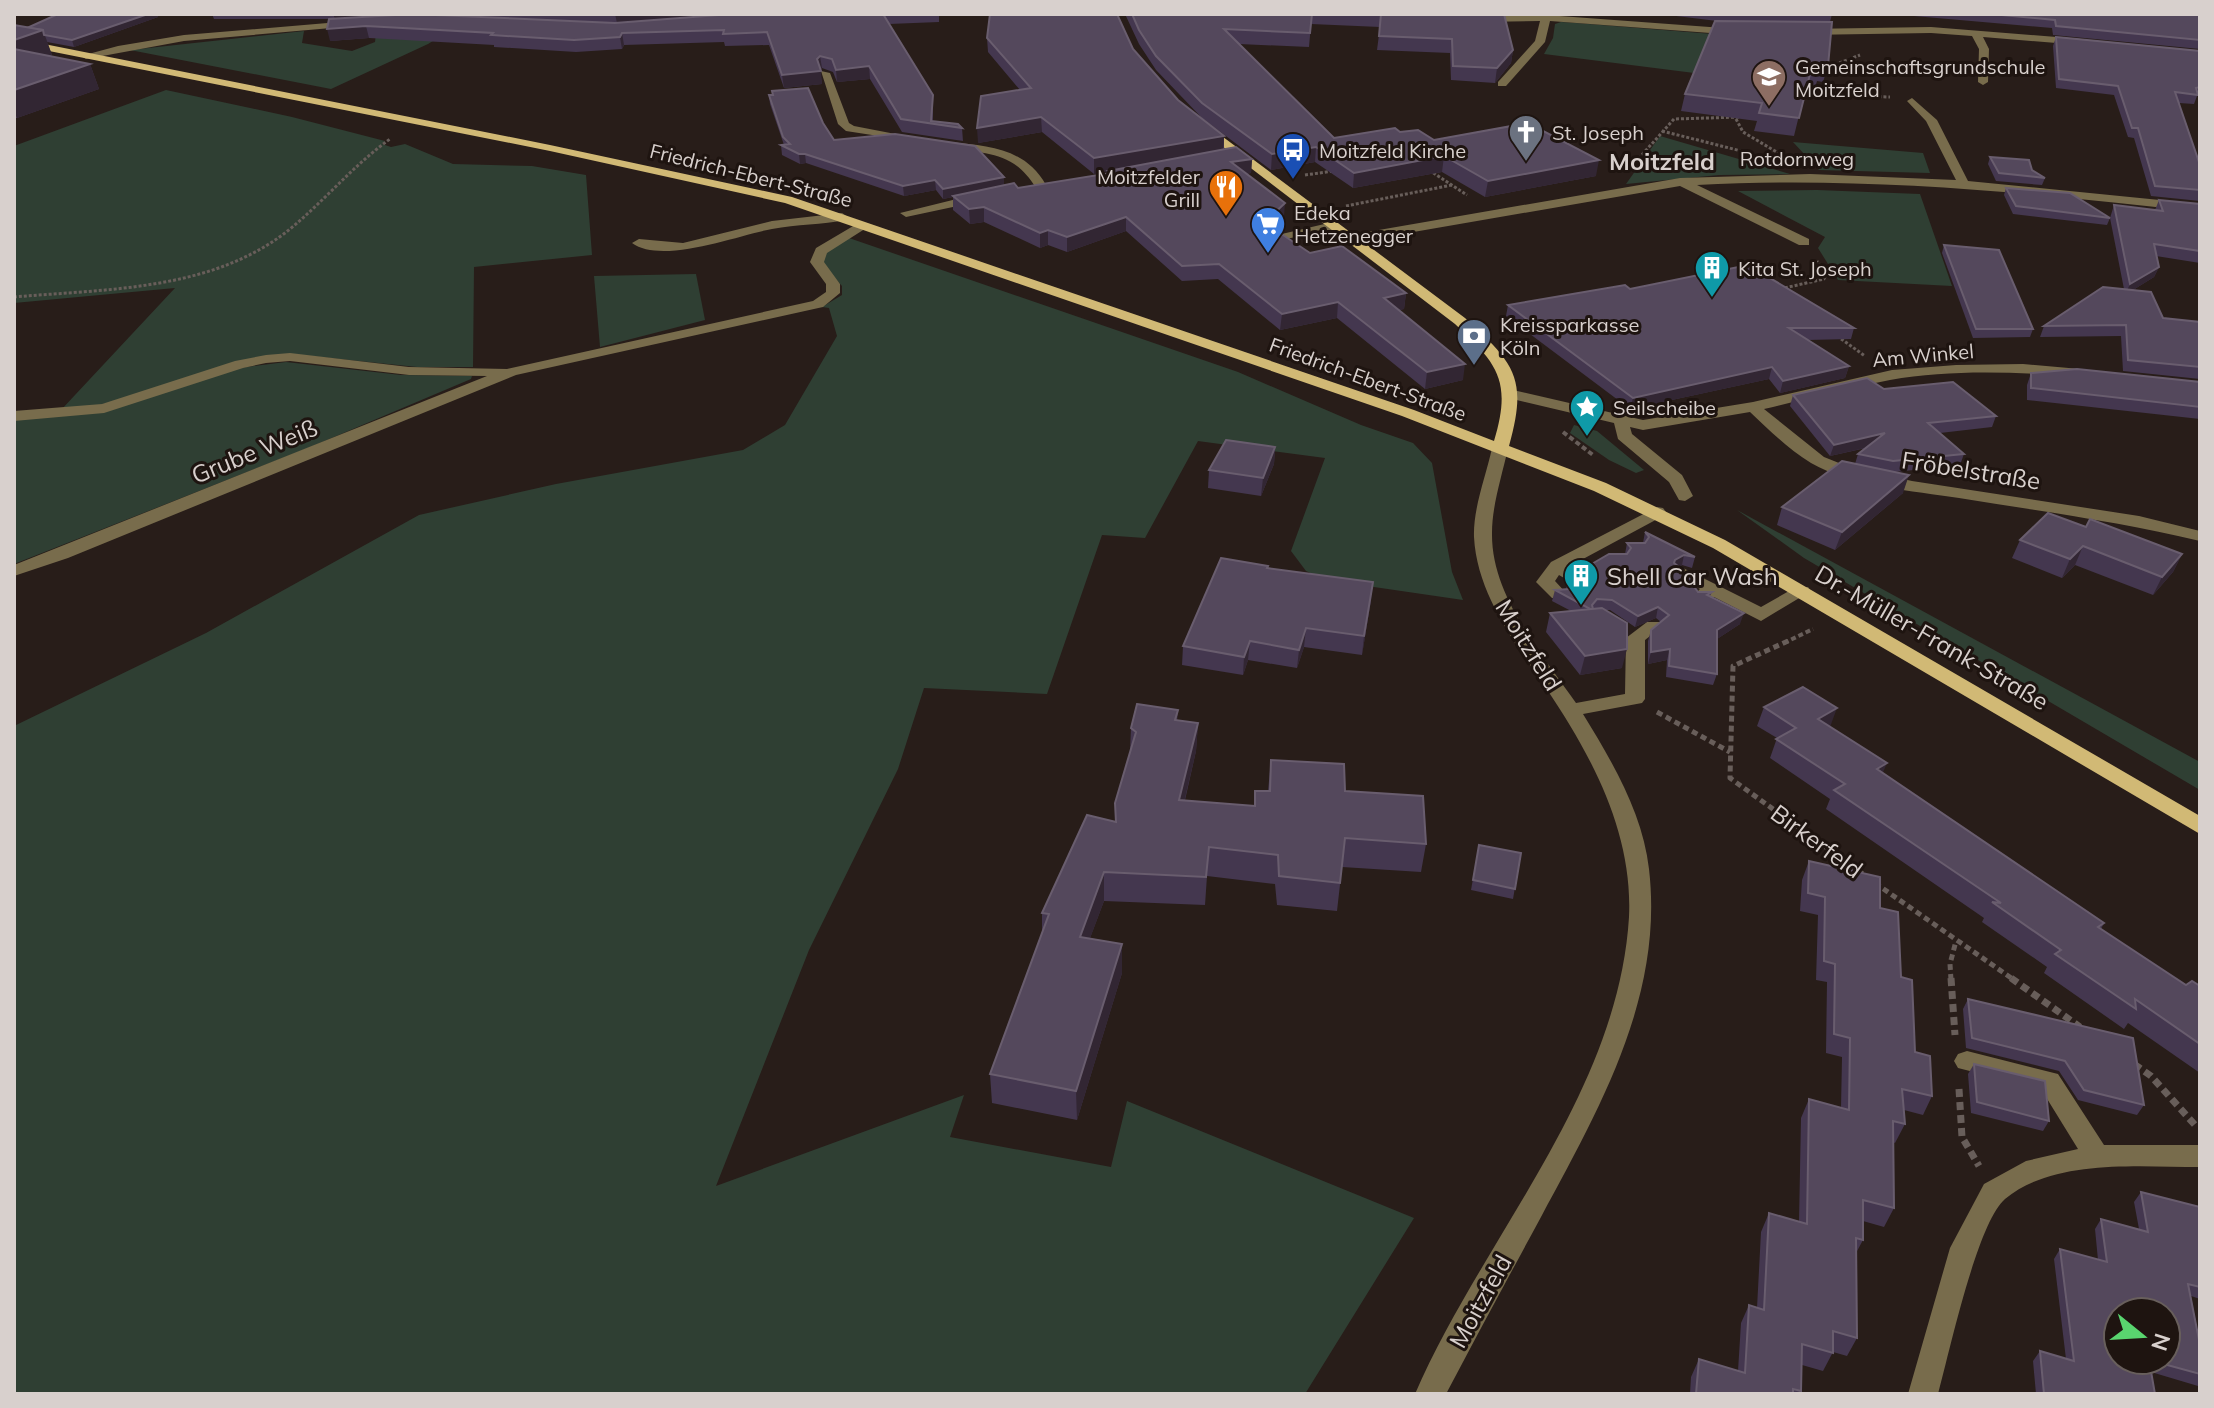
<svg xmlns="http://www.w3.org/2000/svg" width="2214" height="1408" font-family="Mulish,sans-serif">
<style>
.green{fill:#2f3f33}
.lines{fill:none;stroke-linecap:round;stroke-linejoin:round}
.path-far3{stroke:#685e5a;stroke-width:3;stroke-dasharray:3 2;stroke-linecap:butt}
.path-far2{stroke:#685e5a;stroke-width:4;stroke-dasharray:5 3;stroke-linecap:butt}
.path-far1{stroke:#685e5a;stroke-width:5;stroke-dasharray:6 4;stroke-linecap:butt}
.path{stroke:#685e5a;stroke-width:7;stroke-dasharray:8 5;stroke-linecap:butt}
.minor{fill:#786c4c;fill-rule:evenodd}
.major{fill:#d1b975;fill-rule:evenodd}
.wall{fill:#44374f}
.shaded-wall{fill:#322633}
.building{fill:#54485c;stroke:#695d6e;stroke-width:2}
.labels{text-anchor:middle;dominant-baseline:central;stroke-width:6;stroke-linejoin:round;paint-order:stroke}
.far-poi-label{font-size:20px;fill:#d8d0cd;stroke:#1e1410;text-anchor:start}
.far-street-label{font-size:20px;fill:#d8d0cd;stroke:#1e1410}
.far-quarter-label{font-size:24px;font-weight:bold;fill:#d8d0cd;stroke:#1e1410}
.street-label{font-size:24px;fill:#d8d0cd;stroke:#1e1410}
.poi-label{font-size:24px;fill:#d8d0cd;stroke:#1e1410;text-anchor:start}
</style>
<rect width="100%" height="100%" fill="#281d19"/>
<!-- green -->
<g class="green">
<polygon points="1561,22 1576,23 1725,35 1710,75 1544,54 1553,38 1555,24"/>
<polygon points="377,25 459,25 428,44 331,89 130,50 304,31 302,43 352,51 375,42"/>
<polygon points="166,90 292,117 385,141 382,144 391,147 405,144 453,164 532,166 586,175 592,255 474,267 473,367 417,367 291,354 88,408 61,410 175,288 14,303 14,146"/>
<polygon points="1660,136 1790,174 1719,175 1626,184"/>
<polygon points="1793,142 1923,153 1930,173 1819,170"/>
<polygon points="1817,190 1920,194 1952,286 1838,280 1818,248 1825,237 1738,191"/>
<polygon points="849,238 1238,372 1361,425 1413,443 1432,463 1452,572 1463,600 1326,580 1306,571 1291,551 1325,458 1198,441 1145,538 1102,535 1047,694 924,688 898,769 809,950 716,1186 964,1095 950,1137 1111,1167 1127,1101 1414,1218 1305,1394 14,1394 14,726 206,633 419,515 556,484 743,450 785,425 837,336 829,308 822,307 842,295 842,286 823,265 825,252"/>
<polygon points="696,274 705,320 600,347 594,276"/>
<polygon points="286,362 401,375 472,376 471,379 308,448 14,564 14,420 96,413 239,368"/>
<polygon points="1574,425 1597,431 1644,470 1636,473 1609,460 1570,433"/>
<polygon points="1737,510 2200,762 2200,790 1804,558"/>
</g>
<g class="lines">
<!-- path-far3 -->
<g class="path-far3">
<polyline points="1821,63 1829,67 1860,55"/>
<polyline points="1824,91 1846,96 1890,97"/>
<polyline points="1798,94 1824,91 1824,82"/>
<polyline points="1736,119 1743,132 1780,154"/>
<polyline points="1662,131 1753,154"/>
<polyline points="1632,166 1674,119 1741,117"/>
<polyline points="1429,170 1467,195"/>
<polyline points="1305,175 1334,171"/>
<polyline points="1346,206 1452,185"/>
<polyline points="1780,289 1824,279 1826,274 1817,261"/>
<path d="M 14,297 C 106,289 208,291 285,233 C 322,204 351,167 390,139"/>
<polyline points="1837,336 1865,356"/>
</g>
<!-- path-far2 -->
<g class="path-far2">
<polyline points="1563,432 1593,455"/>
<polyline points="1784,643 1813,629"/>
</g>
<!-- path-far1 -->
<g class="path-far1">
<polyline points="1788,641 1733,666 1730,778 1867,877"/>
<polyline points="1657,712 1730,752"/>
<polyline points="1875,883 2014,980"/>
<polyline points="1951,980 1950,964 1956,941"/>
</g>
<!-- path -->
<g class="path">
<polyline points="1951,978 1955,1035"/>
<polyline points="2011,978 2080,1027"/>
<polyline points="2134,1064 2151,1076 2195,1125"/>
<polyline points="1959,1089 1962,1137 1979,1166"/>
</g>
<!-- minor -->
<g class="minor">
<polygon points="1546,15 1737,29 1742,32 1737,35 1550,21 1545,42 1506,86 1498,86 1498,82 1535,41 1540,21 1478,22 1473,19 1478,16"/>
<polygon points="351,21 354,26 184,41 86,59 81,56 118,46 184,35"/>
<polygon points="1931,27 2081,39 2086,42 2081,45 1983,37 1989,49 1988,82 1983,85 1978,82 1979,49 1972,36 1931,33 1805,35 1800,32 1805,29"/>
<polygon points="821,71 830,73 849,123 854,126 911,137 911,141 846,131 838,124"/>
<path d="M 1912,98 L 1937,120 L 1968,181 L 2200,204 L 2200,212 C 2033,193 1866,176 1697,185 L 1809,239 L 1809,245 L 1799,245 L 1680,186 L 1350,243 L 1344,239 L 1350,235 L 1680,178 L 1810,174 L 1956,180 L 1926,121 L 1907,101 Z"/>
<path d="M 950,142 C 989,146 1025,148 1046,185 L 1036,188 C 1012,149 985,155 946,147 L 946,143 Z"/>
<polygon points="977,194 981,195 981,201 906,217 900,213"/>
<path d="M 842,213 L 848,217 L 846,220 C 822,225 797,224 772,229 C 738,235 662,265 632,243 L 639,239 L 683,243 L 772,221 Z"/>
<polygon points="860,222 871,225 827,253 824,262 840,284 840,293 823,307 516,375 68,558 14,576 14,565 487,376 409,375 290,361 266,363 243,368 104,413 14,421 14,411 102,404 235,361 266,355 290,353 409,367 507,369 813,301 826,292 826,284 810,262 816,248"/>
<polygon points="1333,222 1338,223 1338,229 1275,241 1269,237"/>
<path d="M 2023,364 L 2080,369 L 2087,373 L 2080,377 C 2018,372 1952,369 1890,380 C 1848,388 1806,399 1764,409 L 1824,457 L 1849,467 L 1912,481 L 2139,516 L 2200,531 L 2200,541 C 2121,522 2040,511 1959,498 C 1914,491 1850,486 1811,463 C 1788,449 1769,430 1750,412 L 1643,430 L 1630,427 L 1632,434 L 1682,475 L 1693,496 L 1685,501 L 1679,500 L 1669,482 L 1618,439 L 1614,423 L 1508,398 L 1505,395 L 1513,390 L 1643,420 L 1753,402 L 1892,370 L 1956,365 Z"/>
<path d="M 1500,443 L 1508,448 C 1502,476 1492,505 1492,533 C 1491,596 1542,654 1576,703 L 1625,694 L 1626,638 L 1647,622 L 1661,622 L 1663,626 L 1645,640 L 1645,699 L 1642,703 L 1583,714 C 1612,761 1643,814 1649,869 C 1664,997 1599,1109 1541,1217 C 1509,1276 1477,1335 1446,1394 L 1415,1394 C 1483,1237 1618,1095 1629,917 C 1633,833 1592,756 1546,688 C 1515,643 1477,594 1474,537 C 1473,508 1486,476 1492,448 Z"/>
<polygon points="1657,507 1663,508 1666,512 1663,516 1570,566 1589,580 1586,584 1574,584 1559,575 1555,581 1567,594 1564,598 1552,598 1536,582 1551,562"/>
<polygon points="1683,568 1761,607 1796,587 1808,587 1811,591 1761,621 1714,597 1702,602 1696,600 1693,596 1700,589 1674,573"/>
<path d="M 1967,1051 L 2058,1074 L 2104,1145 L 2200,1145 L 2200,1167 C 2141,1167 2054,1158 2005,1199 C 1977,1223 1949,1354 1938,1394 L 1908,1394 L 1950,1248 L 1984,1184 L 2026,1161 L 2078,1149 L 2041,1089 L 1958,1068 L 1954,1061 L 1958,1054 Z"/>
</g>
<!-- major -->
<path class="major" d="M 14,38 L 550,145 L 792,197 L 1414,410 L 1494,441 C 1512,381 1498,364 1455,324 L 1197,127 L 1207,125 L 1465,318 C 1515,364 1528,378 1509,446 L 1606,483 L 1725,540 L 2200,816 L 2200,834 L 1713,548 L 1594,491 L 1402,416 L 785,203 L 550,151 L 14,44 Z"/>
</g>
<!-- wall -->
<g class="wall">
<polygon points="58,14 157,14 158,17 74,47 47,42 52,55 49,56 90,64 99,89 17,118 14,118 14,25 27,28"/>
<polygon points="212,14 939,14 939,22 889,24 933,95 933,122 962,128 963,141 902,132 870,79 837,82 833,72 822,68 820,70 822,84 784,88 769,45 725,46 724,42 624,45 622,49 576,52 494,47 494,45 369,38 330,41 331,19 214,19"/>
<polygon points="1125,14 1381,14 1513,50 1511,63 1495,83 1451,80 1450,53 1377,50 1380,27 1311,24 1309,47 1239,44 1334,138 1400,132 1596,176 1485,197 1442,172 1353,188 1315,162 1271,170 1202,118 1156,70 1139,44"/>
<polygon points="1660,14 1832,14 1830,22 1828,66 1823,82 1817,81 1815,88 1806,87 1794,136 1754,131 1757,121 1681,111 1685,94 1717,21"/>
<polygon points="1891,14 2200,14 2200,49 2053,35 2052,28"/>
<polygon points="2056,37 2200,51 2200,95 2197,96 2194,104 2179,103 2200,165 2200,201 2151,196 2134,138 2128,137 2114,95 2056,88 2053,46"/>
<polygon points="987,38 1133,49 1178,100 1224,136 1224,149 1252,159 1251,173 1246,174 1284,217 1273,228 1310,253 1406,293 1404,309 1399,310 1463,380 1425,389 1337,318 1280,330 1218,279 1182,281 1126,231 1067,252 1048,245 1040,248 984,222 970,224 953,210 953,197 943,199 936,190 904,196 806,163 800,164 782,155 781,145 784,145 770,104 769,95 772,95 772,91 823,123 834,140 1004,177 1004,185 1018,188 1108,173 1108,171 1094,174 1042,132 978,143 1020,90 988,52"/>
<polygon points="1990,157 2032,170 2045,178 2042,185 1996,181 1988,164"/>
<polygon points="2006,188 2110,218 2114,205 2155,210 2159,200 2200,204 2200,263 2156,256 2159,267 2154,277 2133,290 2163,318 2200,322 2200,379 2123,371 2121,336 2040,337 2044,326 2124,289 2110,218 2107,225 2013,214 2004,195"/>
<polygon points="1944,245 2033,329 2030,337 1973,338 1942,253"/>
<polygon points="1508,305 1854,328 1851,339 1807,340 1849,366 1845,378 1780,393 1769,379 1630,409 1506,316"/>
<polygon points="2031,373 2200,382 2200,419 2027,400 2027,385"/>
<polygon points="1884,389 1996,416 1992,427 1940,433 1964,454 1960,465 1895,472 1903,493 1835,550 1777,525 1782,507 1855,464 1858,454 1866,448 1830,456 1790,406 1793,395"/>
<polygon points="1275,447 1274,464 1261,496 1208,488 1209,470"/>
<polygon points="2086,527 2182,554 2173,572 2153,595 2075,565 2062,578 2012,558 2020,540"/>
<polygon points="1645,532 1695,557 1692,568 1682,565 1679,567 1678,571 1696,581 1694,587 1698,592 1712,592 1710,596 1740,624 1717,639 1717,674 1713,685 1666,677 1667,660 1648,664 1648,641 1651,630 1661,622 1656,618 1635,627 1610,610 1606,610 1622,668 1580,675 1546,632 1550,613 1571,611 1552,601 1555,590 1566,589 1568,578 1584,577 1588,575 1590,565 1625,554 1627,543 1643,543"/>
<polygon points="1268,569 1371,600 1362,655 1304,647 1297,668 1248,660 1243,675 1182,665 1183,646"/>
<polygon points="1764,707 1831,727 1883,773 2104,923 2101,929 2186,985 2200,986 2200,1073 2128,1023 2124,1029 2044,973 2047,967 1982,922 1984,918 1826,809 1830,799 1770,758 1777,738 1757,726"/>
<polygon points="1178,710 1177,721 1198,723 1196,751 1185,800 1254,806 1268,791 1271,760 1345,791 1426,844 1421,872 1342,867 1337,911 1277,905 1275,884 1207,876 1205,905 1104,901 1090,938 1122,944 1122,973 1077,1120 992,1103 990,1074 1042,932 1042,913 1115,822 1115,803 1130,752 1131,728"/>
<polygon points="1479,845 1521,853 1513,899 1471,890"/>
<polygon points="1809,861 1880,908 1901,977 1915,1052 1932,1096 1923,1115 1904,1110 1905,1124 1895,1143 1893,1142 1894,1208 1884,1227 1863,1221 1863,1240 1856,1253 1857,1338 1847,1356 1833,1352 1823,1371 1802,1365 1801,1391 1799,1394 1690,1394 1691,1377 1699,1359 1738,1371 1741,1323 1749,1305 1757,1308 1761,1232 1769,1213 1799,1222 1801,1118 1809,1099 1841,1108 1842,1057 1826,1053 1827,982 1816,980 1818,915 1800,911 1802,880"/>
<polygon points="1968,999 2144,1105 2137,1115 2078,1100 2059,1071 1966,1048 1963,1009"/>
<polygon points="1974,1064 2049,1121 2043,1131 1971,1113 1968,1074"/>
<polygon points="2141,1192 2200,1207 2200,1299 2191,1296 2200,1345 2200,1383 2198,1386 2151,1372 2155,1394 2036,1394 2033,1361 2040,1351 2066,1359 2054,1259 2060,1249 2098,1260 2095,1229 2101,1219 2139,1229 2134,1202"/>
</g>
<!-- shaded-wall -->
<g class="shaded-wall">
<polygon points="148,14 157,14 158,17 74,47 72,40"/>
<polygon points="333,14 415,14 335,19"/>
<polygon points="615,14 734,14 617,23"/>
<polygon points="366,26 369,38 330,41 327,29"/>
<polygon points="43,30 52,55 14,68 14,40"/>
<polygon points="622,33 624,45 622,49 620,37"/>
<polygon points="1513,50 1511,63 1495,83 1497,68"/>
<polygon points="820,56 822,68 818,72 821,71 822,84 784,88 782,75 817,59"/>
<polygon points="90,64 99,89 17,118 14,111 14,90"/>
<polygon points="869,66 870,79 837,82 836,70"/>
<polygon points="1041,117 1042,132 978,143 977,128"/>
<polygon points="1224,136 1223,152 1094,174 1094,158"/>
<polygon points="1316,147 1315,162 1271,170 1272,154"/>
<polygon points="799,154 805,154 806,163 800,164"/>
<polygon points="1444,156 1442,172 1353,188 1354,173"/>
<polygon points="1252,159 1251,173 1230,176 1231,162"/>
<polygon points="1599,160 1596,176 1485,197 1488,181"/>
<polygon points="1004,177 1004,187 943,199 943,189"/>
<polygon points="935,180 936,190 904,196 903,186"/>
<polygon points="1285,203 1284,217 1266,235 1267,220"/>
<polygon points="984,207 984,222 970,224 969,209"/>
<polygon points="1126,217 1126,231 1067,252 1067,237"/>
<polygon points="1048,230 1048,245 1040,248 1040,233"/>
<polygon points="2159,267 2154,277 2125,295 2130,284"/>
<polygon points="1406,293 1404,309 1383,313 1384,298"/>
<polygon points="1338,302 1337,318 1280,330 1282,314"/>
<polygon points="1465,364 1463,380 1425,389 1427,372"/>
<polygon points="1849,366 1845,378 1780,393 1783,381"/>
<polygon points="1772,367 1769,379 1630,409 1633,398"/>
<polygon points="1885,433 1882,444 1830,456 1834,445"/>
<polygon points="1275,447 1274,464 1261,496 1263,478"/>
<polygon points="1909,475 1903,493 1835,550 1842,532"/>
<polygon points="2083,546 2075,565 2062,578 2070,559"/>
<polygon points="2182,554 2173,572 2153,595 2162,577"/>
<polygon points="1684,555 1682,565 1673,570 1675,560"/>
<polygon points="1373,582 1371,600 1362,655 1364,636"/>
<polygon points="1658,607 1656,618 1635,627 1638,616"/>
<polygon points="1744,613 1740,624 1714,641 1717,630"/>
<polygon points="1306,628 1304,647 1297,668 1299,650"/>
<polygon points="1250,641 1248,660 1243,675 1244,657"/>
<polygon points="1627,649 1622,668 1580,675 1585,656"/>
<polygon points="1670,649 1667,660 1648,664 1651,652"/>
<polygon points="1837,708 1830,727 1818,719"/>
<polygon points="1198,723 1196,751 1178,828 1179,800"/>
<polygon points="1887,763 1879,782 1877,769"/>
<polygon points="1104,872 1104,901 1080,965 1080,937"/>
<polygon points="1122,944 1122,973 1077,1120 1076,1091"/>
</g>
<!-- building -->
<g class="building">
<polygon points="58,14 148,14 72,40 44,35 43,30 27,28"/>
<polygon points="412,14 615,23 732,14 883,14 933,95 931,121 958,124 962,128 901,119 869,66 836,70 832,59 820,56 817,59 821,71 782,75 767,32 723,34 724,30 622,33 620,37 574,40 491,35 493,33 366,26 327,29 329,19"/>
<polygon points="990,14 1117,14 1133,49 1178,100 1224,136 1094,158 1041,117 977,128 981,96 1031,88 987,38"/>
<polygon points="1132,14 1312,14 1310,33 1224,29 1334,138 1395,128 1400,132 1418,130 1434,140 1528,123 1599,160 1488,181 1444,156 1354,173 1316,147 1272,154 1202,103 1156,56 1139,30"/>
<polygon points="1381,14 1504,14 1513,50 1497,68 1453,66 1452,39 1379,36"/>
<polygon points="1991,14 2200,14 2200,40 2056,26 2055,20"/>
<polygon points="1715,21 1832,22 1828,66 1822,65 1819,72 1811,70 1799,118 1759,113 1762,103 1685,94"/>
<polygon points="14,25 43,30 14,40"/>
<polygon points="2056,37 2200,51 2200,87 2196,88 2198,95 2175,92 2200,165 2200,190 2155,186 2138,128 2132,128 2118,86 2059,79"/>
<polygon points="14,49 90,64 14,90"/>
<polygon points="808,88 823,123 834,140 895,134 975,146 1004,177 943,189 935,180 903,186 805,154 799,154 781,145 790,144 783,137 769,95 773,95 772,91"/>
<polygon points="1236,147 1252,159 1231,162 1285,203 1267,220 1268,225 1310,253 1342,246 1406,293 1384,298 1465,364 1427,372 1338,302 1282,314 1219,264 1182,266 1126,217 1067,237 1048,230 1040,233 984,207 969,209 953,196 1014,183 1018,188 1111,173 1108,171"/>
<polygon points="1990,157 2029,160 2032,170 2045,178 1999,173"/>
<polygon points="2006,188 2070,193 2110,218 2016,206"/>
<polygon points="2159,200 2200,204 2200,251 2154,244 2159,267 2130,284 2114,205 2163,211"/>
<polygon points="1944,245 1999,250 2033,329 1976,329"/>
<polygon points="1748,265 1854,328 1789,328 1849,366 1783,381 1772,367 1633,398 1508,305 1625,285 1630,289"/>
<polygon points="2103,287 2151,292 2163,318 2200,322 2200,367 2128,360 2126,325 2044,326"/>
<polygon points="2077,369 2200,382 2200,407 2031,388 2031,373"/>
<polygon points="1867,378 1884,389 1953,382 1996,416 1928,423 1964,454 1893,461 1858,454 1885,433 1834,445 1793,395"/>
<polygon points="1226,440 1275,447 1263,478 1209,470"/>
<polygon points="1842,461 1909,475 1842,532 1782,507"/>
<polygon points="2048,513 2086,527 2090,519 2182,554 2162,577 2083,546 2070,559 2020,540"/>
<polygon points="1645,532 1695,557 1684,555 1675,560 1674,563 1679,567 1674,570 1696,581 1693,585 1698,592 1712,592 1707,595 1744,613 1717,630 1717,674 1669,666 1670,649 1651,652 1651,630 1669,615 1658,607 1638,616 1612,600 1597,599 1592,605 1593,609 1590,609 1555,590 1569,589 1572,583 1568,578 1575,574 1584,577 1593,572 1594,568 1590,565 1609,554 1627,554 1631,548 1627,543 1645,543 1649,537"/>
<polygon points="1221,558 1268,566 1267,568 1373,582 1364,636 1306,628 1299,650 1250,641 1244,657 1183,646"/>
<polygon points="1602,608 1627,623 1627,649 1585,656 1550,613"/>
<polygon points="1803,687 1837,708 1818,719 1887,763 1877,769 2104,923 2098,927 2186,985 2192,981 2200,986 2200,1044 2135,999 2136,1009 2055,954 2061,950 1992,902 2001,903 1834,790 1845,784 1776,739 1796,728 1764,707"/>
<polygon points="1137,704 1178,710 1175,720 1198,723 1179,800 1255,806 1255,791 1270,791 1271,760 1344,764 1345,791 1423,796 1426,844 1345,838 1340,883 1279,876 1278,855 1209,847 1206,877 1104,872 1080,937 1122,944 1076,1091 990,1074 1049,914 1042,913 1087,815 1116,822 1115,803 1136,732 1131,728"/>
<polygon points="1479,845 1521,853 1515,889 1473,880"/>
<polygon points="1809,861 1880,877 1880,908 1898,912 1901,977 1912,980 1915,1052 1930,1056 1932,1096 1902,1089 1905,1124 1893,1121 1894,1208 1863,1200 1863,1240 1856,1238 1857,1338 1833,1331 1833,1353 1802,1344 1801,1391 1793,1389 1793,1394 1696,1394 1699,1359 1745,1373 1749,1305 1764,1310 1769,1213 1807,1224 1809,1099 1849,1110 1850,1038 1834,1034 1835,964 1824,961 1825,897 1808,893"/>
<polygon points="1968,999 2133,1038 2144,1105 2084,1090 2065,1061 1972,1038"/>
<polygon points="1974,1064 2045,1081 2049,1121 1977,1102"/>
<polygon points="2141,1192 2200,1207 2200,1287 2188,1284 2200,1345 2200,1374 2149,1360 2166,1360 2166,1312 2118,1312 2118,1360 2149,1360 2155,1394 2044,1394 2040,1351 2074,1361 2060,1249 2107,1262 2101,1219 2148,1232"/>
</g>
<!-- icons -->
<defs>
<symbol id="school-pin" viewBox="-11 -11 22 30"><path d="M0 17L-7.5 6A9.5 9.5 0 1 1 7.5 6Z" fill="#8d6e63" stroke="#1e1410"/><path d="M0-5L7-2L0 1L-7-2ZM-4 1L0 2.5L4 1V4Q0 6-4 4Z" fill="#fff"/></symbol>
<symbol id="church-pin" viewBox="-11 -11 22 30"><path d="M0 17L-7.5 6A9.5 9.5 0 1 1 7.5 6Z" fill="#6b7280" stroke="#1e1410"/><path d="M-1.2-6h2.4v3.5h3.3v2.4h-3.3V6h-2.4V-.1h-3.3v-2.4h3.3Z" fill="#fff"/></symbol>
<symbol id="bus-pin" viewBox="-11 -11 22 30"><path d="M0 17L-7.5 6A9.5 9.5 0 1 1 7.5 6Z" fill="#1a4fb4" stroke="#1e1410"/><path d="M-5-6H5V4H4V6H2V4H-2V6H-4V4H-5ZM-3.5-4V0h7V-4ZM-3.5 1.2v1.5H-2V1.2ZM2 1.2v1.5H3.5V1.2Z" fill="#fff"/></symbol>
<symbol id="restaurant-pin" viewBox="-11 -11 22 30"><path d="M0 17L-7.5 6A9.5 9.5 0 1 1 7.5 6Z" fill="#e8710a" stroke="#1e1410"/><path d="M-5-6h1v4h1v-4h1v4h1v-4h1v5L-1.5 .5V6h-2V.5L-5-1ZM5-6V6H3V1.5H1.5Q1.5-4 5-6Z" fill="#fff"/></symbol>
<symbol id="supermarket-pin" viewBox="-11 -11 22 30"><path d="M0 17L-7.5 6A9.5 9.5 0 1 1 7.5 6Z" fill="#3f7fe0" stroke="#1e1410"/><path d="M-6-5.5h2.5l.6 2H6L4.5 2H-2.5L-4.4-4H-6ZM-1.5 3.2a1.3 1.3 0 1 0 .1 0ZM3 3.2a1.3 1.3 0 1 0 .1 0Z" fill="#fff"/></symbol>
<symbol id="building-pin" viewBox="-11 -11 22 30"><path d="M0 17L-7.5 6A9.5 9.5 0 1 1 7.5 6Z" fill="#0f9aa8" stroke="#1e1410"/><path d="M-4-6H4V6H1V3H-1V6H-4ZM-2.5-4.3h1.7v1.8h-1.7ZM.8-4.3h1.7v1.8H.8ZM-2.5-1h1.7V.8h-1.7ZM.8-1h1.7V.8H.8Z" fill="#fff"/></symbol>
<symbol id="bank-pin" viewBox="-11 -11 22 30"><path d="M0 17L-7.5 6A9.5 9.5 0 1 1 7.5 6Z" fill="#5c6f8a" stroke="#1e1410"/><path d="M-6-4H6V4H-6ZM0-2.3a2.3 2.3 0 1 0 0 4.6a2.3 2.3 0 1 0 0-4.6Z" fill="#fff"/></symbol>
<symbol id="sight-pin" viewBox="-11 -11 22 30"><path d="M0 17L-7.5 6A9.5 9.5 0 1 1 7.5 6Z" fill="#0f9aa8" stroke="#1e1410"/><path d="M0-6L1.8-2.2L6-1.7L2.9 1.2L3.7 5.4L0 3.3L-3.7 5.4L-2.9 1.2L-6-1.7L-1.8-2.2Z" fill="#fff"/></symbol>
</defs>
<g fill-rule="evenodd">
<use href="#school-pin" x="1749" y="57" width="40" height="54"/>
<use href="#church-pin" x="1506" y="112" width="40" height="54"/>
<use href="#bus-pin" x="1273" y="130" width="40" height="54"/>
<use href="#restaurant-pin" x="1206" y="167" width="40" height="54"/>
<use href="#supermarket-pin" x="1248" y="204" width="40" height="54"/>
<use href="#building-pin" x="1692" y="248" width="40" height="54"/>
<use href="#bank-pin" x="1454" y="316" width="40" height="54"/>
<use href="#sight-pin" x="1567" y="387" width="40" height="54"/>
<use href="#building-pin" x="1561" y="556" width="40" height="54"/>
</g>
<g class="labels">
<!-- far-poi labels -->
<g class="far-poi-label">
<text x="1795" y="66">Gemeinschaftsgrundschule<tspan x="1795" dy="23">Moitzfeld</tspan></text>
<text x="1552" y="132">St. Joseph</text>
<text x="1319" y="150">Moitzfeld Kirche</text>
<text x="1200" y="176" text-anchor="end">Moitzfelder<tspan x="1200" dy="23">Grill</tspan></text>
<text x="1294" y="212">Edeka<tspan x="1294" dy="23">Hetzenegger</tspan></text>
<text x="1738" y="268">Kita St. Joseph</text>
<text x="1500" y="324">Kreissparkasse<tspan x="1500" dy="23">Köln</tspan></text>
<text x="1613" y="407">Seilscheibe</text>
</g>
<!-- far-street labels -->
<g class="far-street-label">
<text x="1797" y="158">Rotdornweg</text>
<text transform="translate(751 175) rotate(14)">Friedrich-Ebert-Straße</text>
<text transform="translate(1923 355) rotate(-5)">Am Winkel</text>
<text transform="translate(1368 379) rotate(20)">Friedrich-Ebert-Straße</text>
</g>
<!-- far-quarter labels -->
<g class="far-quarter-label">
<text x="1662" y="161">Moitzfeld</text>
</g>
<!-- street labels -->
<g class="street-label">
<text transform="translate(254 451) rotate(-22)">Grube Weiß</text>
<text transform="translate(1971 470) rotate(9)">Fröbelstraße</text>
<text transform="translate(1932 637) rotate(30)">Dr.-Müller-Frank-Straße</text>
<text transform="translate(1529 645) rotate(58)">Moitzfeld</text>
<text transform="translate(1817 841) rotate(36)">Birkerfeld</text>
<text transform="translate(1480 1301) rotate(-61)">Moitzfeld</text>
</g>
<!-- poi labels -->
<g class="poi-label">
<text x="1607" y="576">Shell Car Wash</text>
</g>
</g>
<!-- border -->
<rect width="2214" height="1408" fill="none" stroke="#d8d0cd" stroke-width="32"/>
<!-- north arrow -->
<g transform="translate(2142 1336) rotate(108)"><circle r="38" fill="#1e1410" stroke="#685f5c" stroke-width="2"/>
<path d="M0-6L14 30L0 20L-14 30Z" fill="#59d56f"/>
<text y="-12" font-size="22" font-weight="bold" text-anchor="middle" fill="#d8d0cd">N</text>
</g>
</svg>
